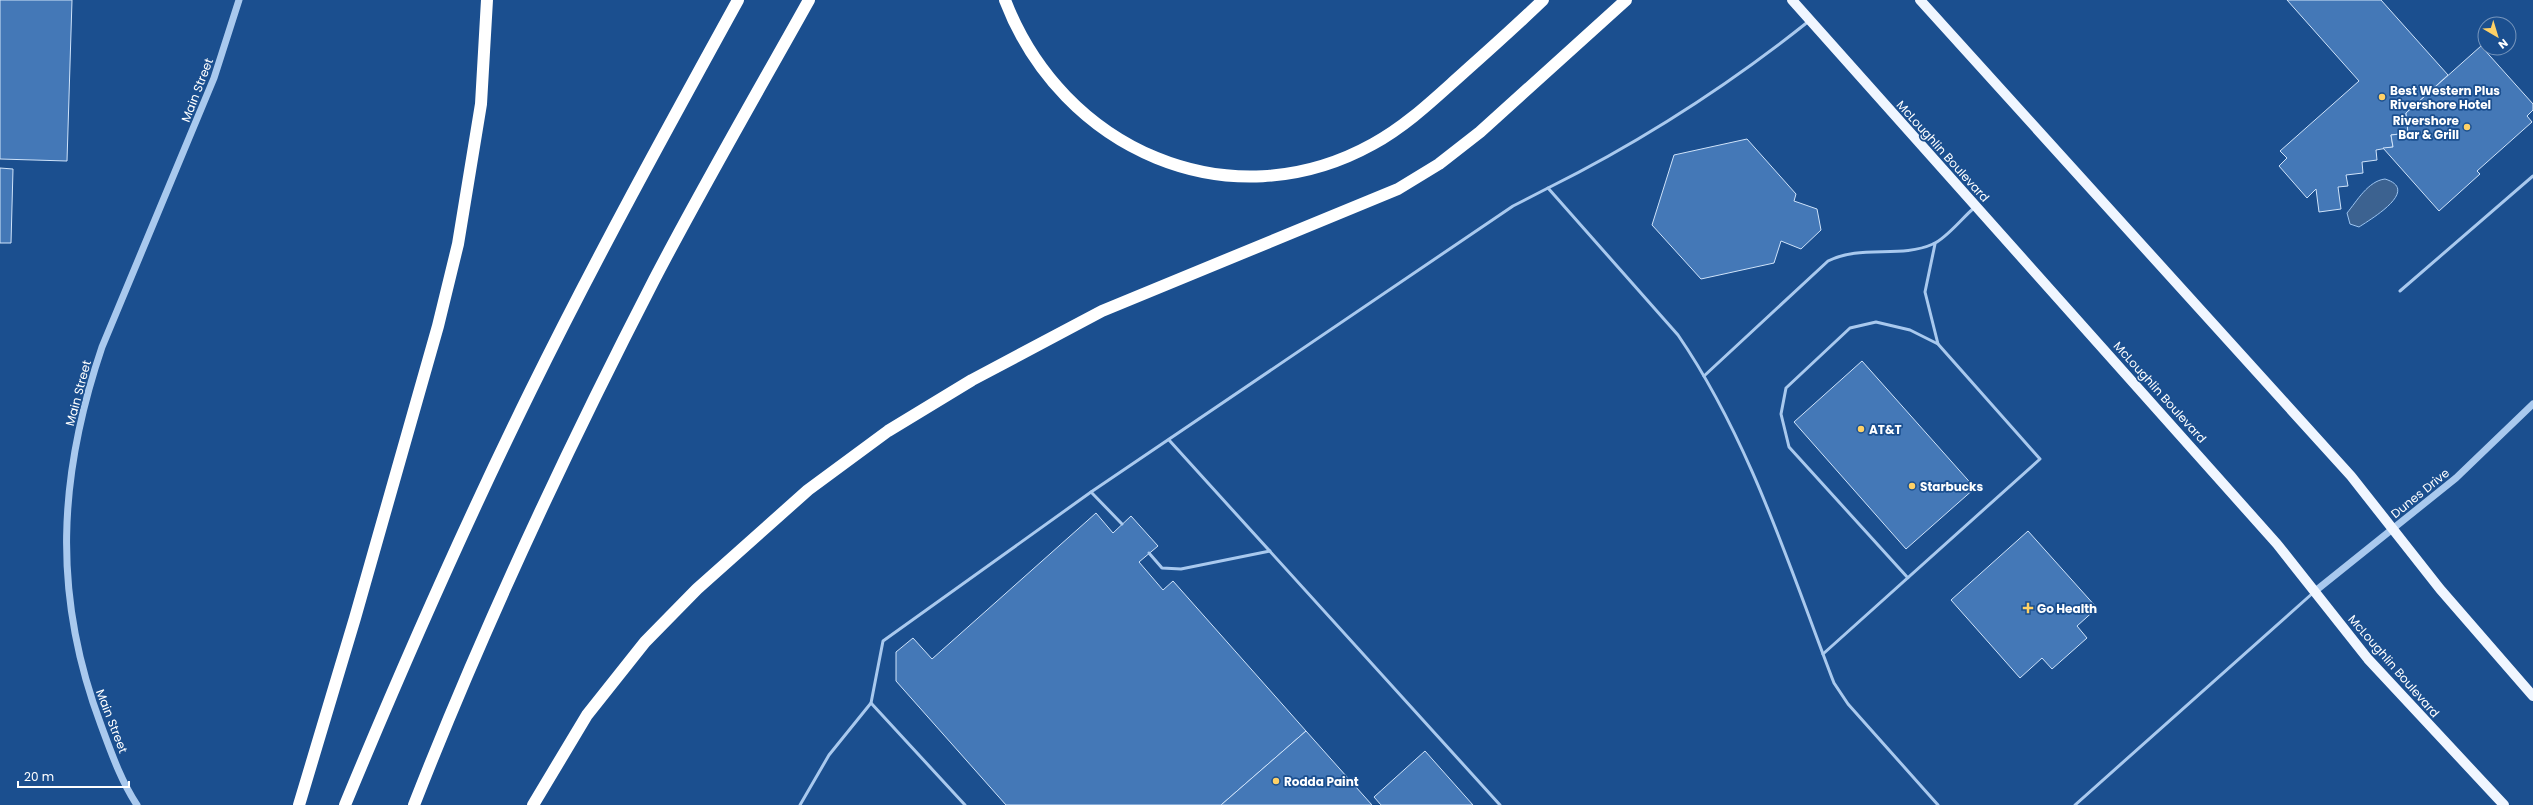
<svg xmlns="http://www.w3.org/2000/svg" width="2533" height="805" font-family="Poppins,sans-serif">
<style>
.water{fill:#3c6290;stroke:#9cc4f0}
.building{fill:#4478b7;stroke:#cfe3fa}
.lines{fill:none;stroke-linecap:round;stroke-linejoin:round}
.service{stroke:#a9c9ee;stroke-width:3}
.tertiary{stroke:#a9c9ee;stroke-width:7}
.primary{stroke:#f0f6ff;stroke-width:10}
.motorway{stroke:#fff;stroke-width:12}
.poi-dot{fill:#ffd166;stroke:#1b4f8f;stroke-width:1.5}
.labels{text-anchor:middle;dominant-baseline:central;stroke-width:3.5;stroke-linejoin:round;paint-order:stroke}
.street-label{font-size:12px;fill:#fff;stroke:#1b4f8f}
.poi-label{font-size:12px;font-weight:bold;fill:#fff;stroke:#1b4f8f;text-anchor:start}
</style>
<rect width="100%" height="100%" fill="#1b4f8f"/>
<!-- water -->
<path class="water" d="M 2385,179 C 2421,190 2371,219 2359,227 L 2350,224 L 2347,213 C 2357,201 2368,181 2385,179 Z"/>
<!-- building -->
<g class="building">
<polygon points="0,0 72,0 67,161 0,159"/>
<polygon points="2287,0 2381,0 2448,75 2406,113 2408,133 2391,135 2393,147 2376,150 2377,160 2362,162 2363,173 2346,175 2348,186 2338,187 2341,209 2319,212 2316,189 2307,198 2279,166 2287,158 2280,151 2359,81"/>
<polygon points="2481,46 2533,104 2533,110 2527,116 2532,122 2477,171 2480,174 2439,211 2383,148 2393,147 2391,135 2408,133 2406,113"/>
<polygon points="1747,139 1796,194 1794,201 1817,209 1821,230 1801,249 1781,241 1774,263 1701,279 1652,225 1674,155"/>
<polygon points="0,168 13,169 11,243 0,243"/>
<polygon points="1862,361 1975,488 1906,549 1794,422"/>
<polygon points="1096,513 1113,533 1131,516 1158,546 1139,562 1163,590 1173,581 1306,731 1221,805 1006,805 896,681 896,652 913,638 932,659"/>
<polygon points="2028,531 2097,608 2077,626 2087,638 2052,669 2042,658 2020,678 1951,600"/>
<polygon points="1306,731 1372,805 1221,805"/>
<polygon points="1425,751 1473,805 1381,805 1374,797"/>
</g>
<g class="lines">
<!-- service -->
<g class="service">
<path d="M 1809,21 C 1730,84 1638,143 1548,188 L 1678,335 C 1750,440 1789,566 1834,683 L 1848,704 L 1938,805"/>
<polyline points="1935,244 1925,292 1938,344"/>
<polyline points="2400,291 2533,176"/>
<path d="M 1704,376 L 1828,261 C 1861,244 1900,259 1933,244 C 1946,239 1963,217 1974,208"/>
<polyline points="1169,440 1500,805"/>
<polyline points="1091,492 1122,524"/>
<polyline points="1149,553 1162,568 1181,569 1270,551"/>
<polyline points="1823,654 2040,459 1938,344 1910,330 1876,322 1850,328 1786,388 1781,414 1789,447 1908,578"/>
<polyline points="871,703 965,805"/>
<polyline points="800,805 829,755 871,703 883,641 1091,492 1513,206 1548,188"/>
<polyline points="2075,805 2314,592"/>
</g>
<!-- tertiary -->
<g class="tertiary">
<polyline points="2314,592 2456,478 2533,404"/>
<path d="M 137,805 C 121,781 111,752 101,725 C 52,595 58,477 102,347 L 214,78 L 239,0"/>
</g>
<!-- primary -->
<g class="primary">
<polyline points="1792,0 2277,544 2368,659 2504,805"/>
<polyline points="1920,0 2351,476 2440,589 2533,696"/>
</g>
<!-- motorway -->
<g class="motorway">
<path d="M 1005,0 C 1062,149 1229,224 1373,144 C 1406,126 1433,100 1461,75 C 1488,51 1516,26 1543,0"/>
<polyline points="299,805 355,618 438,326 458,244 481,104 487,0"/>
<path d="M 345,805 C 403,665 464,526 531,390 C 596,258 667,129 738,0"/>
<path d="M 414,805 C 484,626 566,451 654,280 C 703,186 757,93 809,0"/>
<polyline points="533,805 587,715 645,642 697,589 808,490 888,431 972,380 1102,311 1398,189 1439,164 1480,132 1626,0"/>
</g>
</g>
<!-- markers -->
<g class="poi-dot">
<circle cx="2382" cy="97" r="4"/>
<circle cx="2467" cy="127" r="4"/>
<circle cx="1861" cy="429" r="4"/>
<circle cx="1912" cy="486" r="4"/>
<path d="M2026 602h4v4h4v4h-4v4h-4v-4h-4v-4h4z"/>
<circle cx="1276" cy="781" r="4"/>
</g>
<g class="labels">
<!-- street labels -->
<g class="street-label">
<text transform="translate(197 90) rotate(-69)">Main Street</text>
<text transform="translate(1943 151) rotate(48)">McLoughlin Boulevard</text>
<text transform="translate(2160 392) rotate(48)">McLoughlin Boulevard</text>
<text transform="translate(78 393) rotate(-75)">Main Street</text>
<text transform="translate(2420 493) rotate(-39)">Dunes Drive</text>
<text transform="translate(2394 666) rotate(49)">McLoughlin Boulevard</text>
<text transform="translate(112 721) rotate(69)">Main Street</text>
</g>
<!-- poi labels -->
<g class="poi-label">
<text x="2390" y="90">Best Western Plus<tspan x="2390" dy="14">Rivershore Hotel</tspan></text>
<text x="2459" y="120" text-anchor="end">Rivershore<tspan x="2459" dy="14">Bar &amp; Grill</tspan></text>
<text x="1869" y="429">AT&amp;T</text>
<text x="1920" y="486">Starbucks</text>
<text x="2037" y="608">Go Health</text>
<text x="1284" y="781">Rodda Paint</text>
</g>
</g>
<!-- north arrow -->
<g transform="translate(2497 36) rotate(142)"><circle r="19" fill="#1b4f8f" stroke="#7695bc"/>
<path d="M0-3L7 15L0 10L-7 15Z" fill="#ffd166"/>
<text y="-6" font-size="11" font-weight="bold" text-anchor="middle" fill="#ffffff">N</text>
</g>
<!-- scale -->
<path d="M18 781v6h111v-6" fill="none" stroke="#ffffff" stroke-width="2"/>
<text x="24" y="781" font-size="12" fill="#ffffff" stroke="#1b4f8f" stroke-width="3" paint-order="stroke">20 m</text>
</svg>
